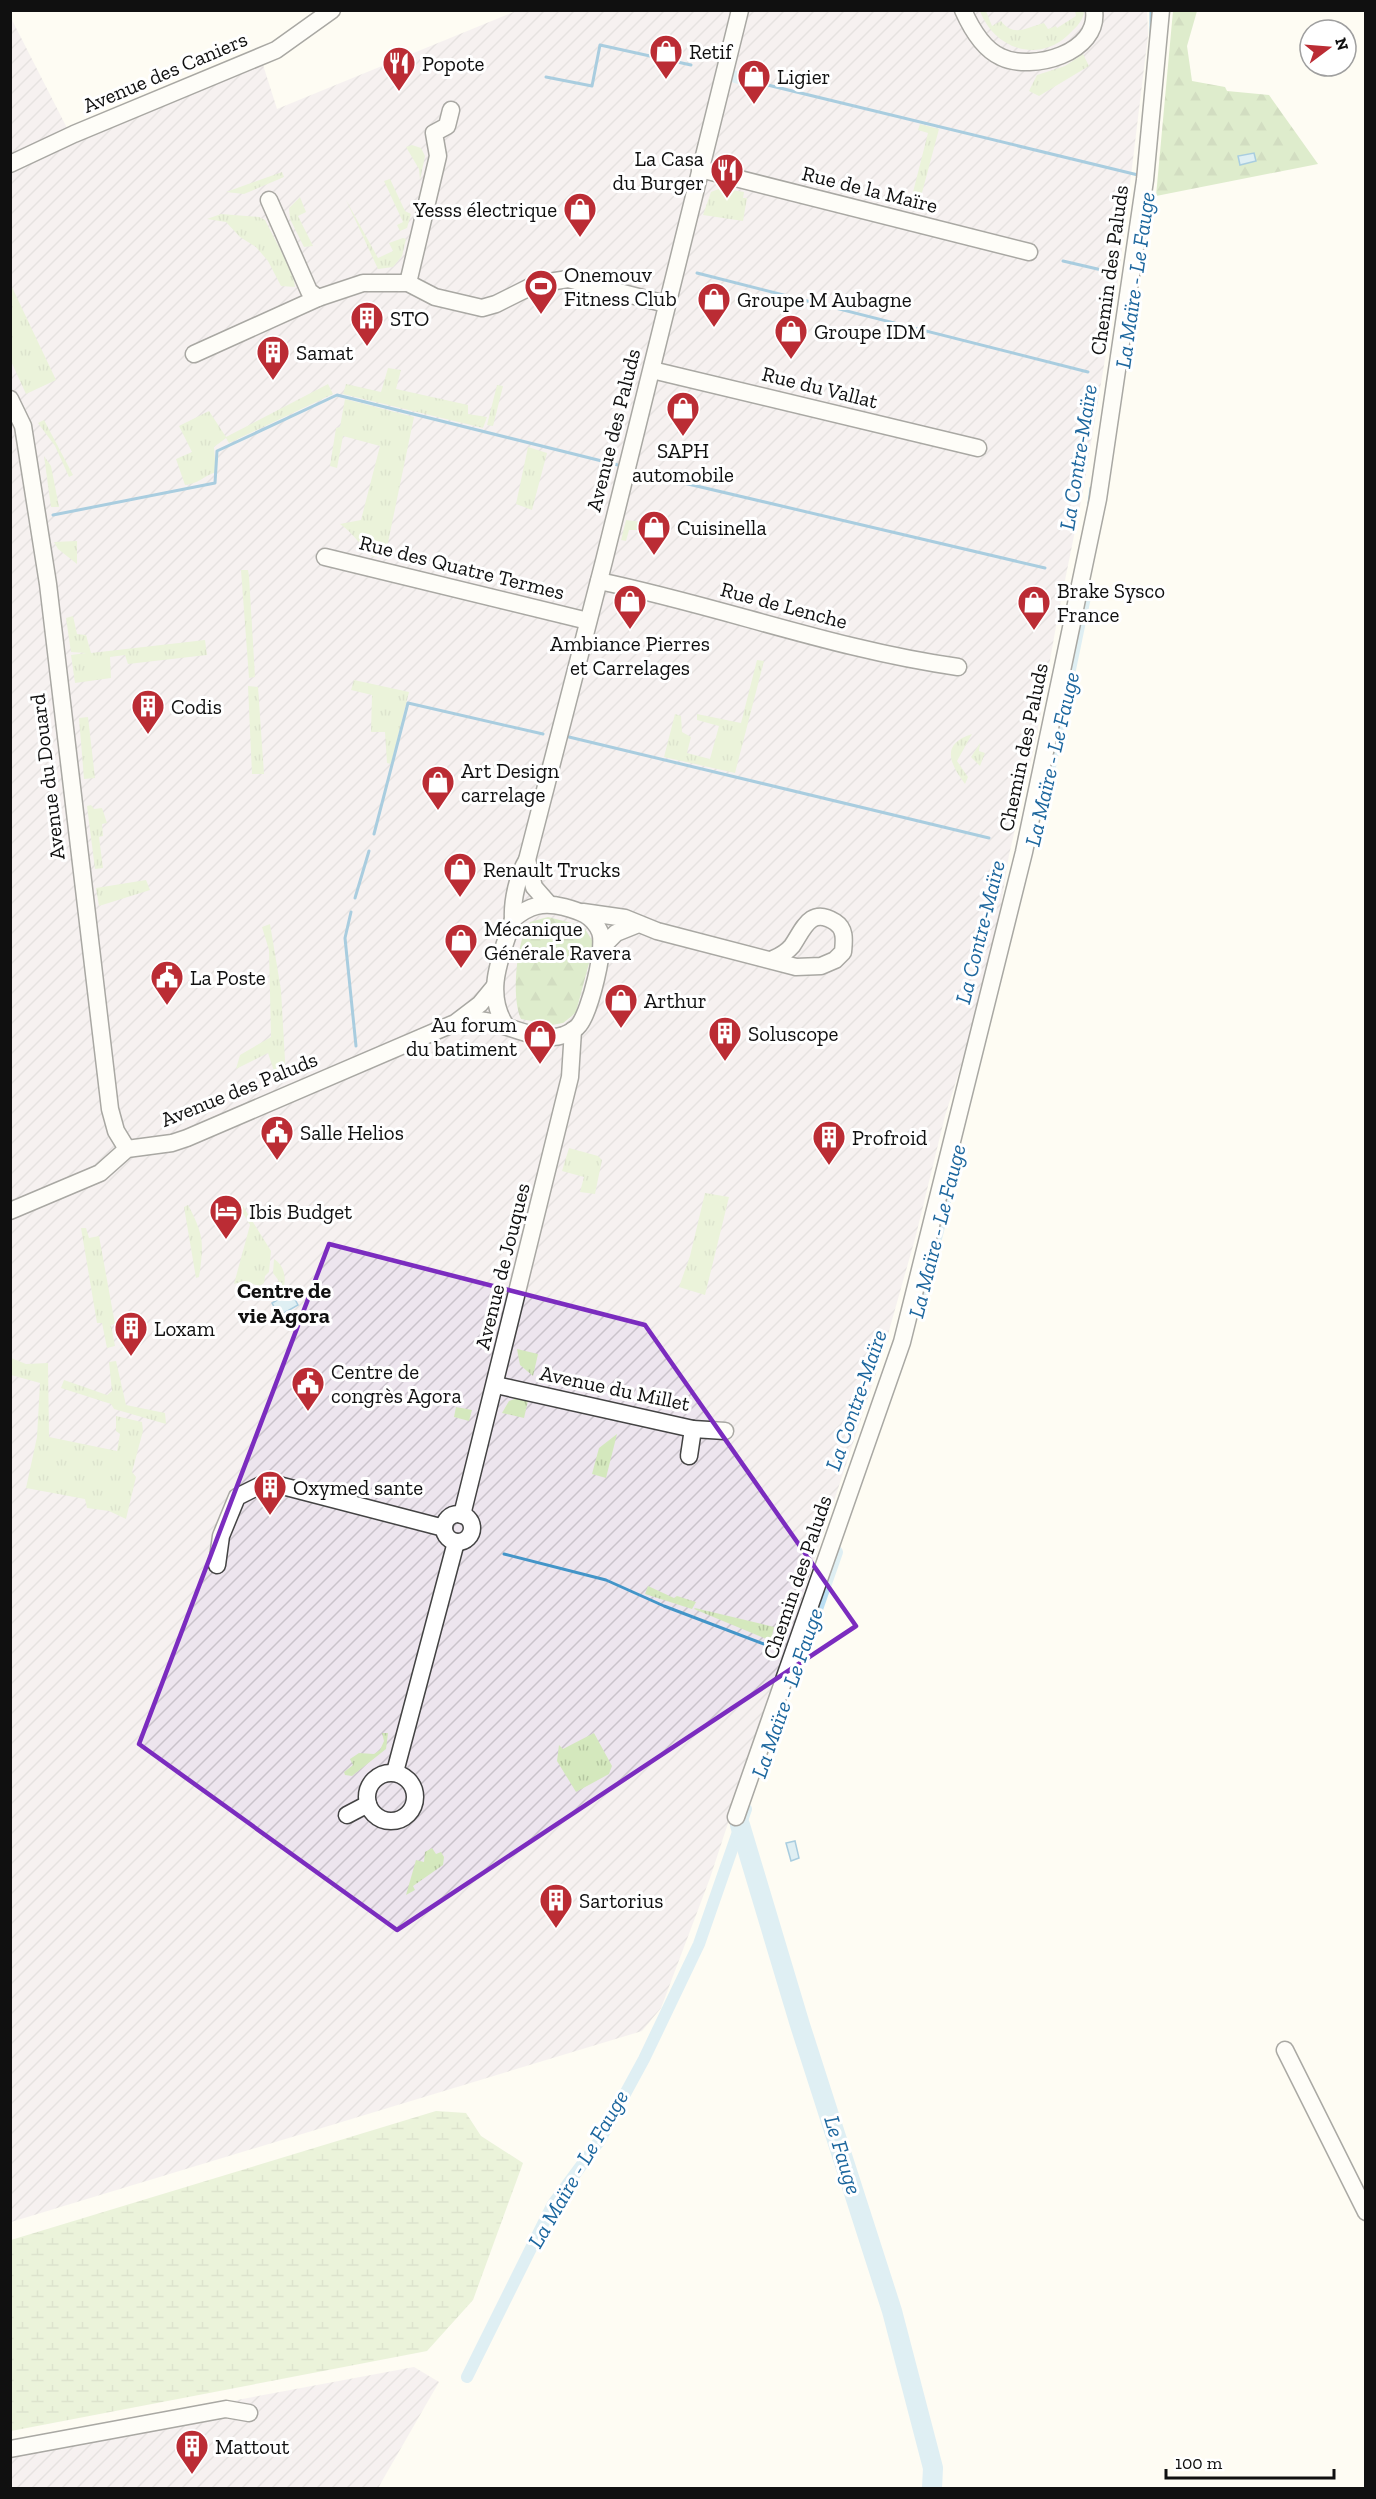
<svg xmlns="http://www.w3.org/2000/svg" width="1376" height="2499" font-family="'Zilla Slab',serif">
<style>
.industrial{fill:url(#industrial-furrows)}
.grass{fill:url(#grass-tufts)}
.forest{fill:url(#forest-firs)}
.wetland{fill:url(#wetland-marsh)}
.water{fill:#badff4;stroke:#4395c8;stroke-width:1.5}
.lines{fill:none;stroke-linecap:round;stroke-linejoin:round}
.stream{stroke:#4395c8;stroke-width:3}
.canal{stroke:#badff4;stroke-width:12}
.river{stroke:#badff4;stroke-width:20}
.minor-casing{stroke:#434343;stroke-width:19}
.minor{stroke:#fff;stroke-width:16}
.marked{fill:none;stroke:#7b2cbf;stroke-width:4.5;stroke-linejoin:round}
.labels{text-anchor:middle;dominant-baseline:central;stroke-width:6;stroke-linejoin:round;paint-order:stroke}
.poi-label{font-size:21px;fill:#101010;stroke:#fff;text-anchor:start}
.street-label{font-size:21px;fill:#101010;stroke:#fff}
.water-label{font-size:22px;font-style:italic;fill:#1d679e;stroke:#fff}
.neighbourhood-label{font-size:22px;font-weight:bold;fill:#101010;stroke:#fff}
</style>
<defs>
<pattern id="industrial-furrows" width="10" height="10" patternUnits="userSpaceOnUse" patternTransform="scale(1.5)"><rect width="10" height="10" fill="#ede5ee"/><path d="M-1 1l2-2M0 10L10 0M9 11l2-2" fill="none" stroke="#cac3cb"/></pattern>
<pattern id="grass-tufts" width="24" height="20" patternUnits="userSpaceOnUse" patternTransform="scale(1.5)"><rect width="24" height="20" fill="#d4e8bd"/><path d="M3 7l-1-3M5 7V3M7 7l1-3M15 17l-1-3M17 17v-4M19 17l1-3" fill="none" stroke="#b5c6a1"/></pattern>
<pattern id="forest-firs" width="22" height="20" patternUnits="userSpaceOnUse" patternTransform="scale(1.5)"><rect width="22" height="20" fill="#b8d99d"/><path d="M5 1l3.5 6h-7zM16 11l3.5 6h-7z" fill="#9db986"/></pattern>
<pattern id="wetland-marsh" width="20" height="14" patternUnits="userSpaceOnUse" patternTransform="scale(1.5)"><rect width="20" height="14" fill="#d4e8bd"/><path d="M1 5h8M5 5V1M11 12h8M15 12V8" fill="none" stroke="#b5c6a1"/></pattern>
</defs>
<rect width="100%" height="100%" fill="#fefcf3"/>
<!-- industrial -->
<g class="industrial">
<polygon points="516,11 1147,11 1148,35 1119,275 1083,491 1058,615 1036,739 1009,855 999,918 970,1037 945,1116 916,1235 883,1352 710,1878 661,2008 642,2031 11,2222 11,18 67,128 258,49 277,109"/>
<polygon points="414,2367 439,2382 378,2488 11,2488 11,2442"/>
</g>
<!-- grass -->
<g class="grass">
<path d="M 980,11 L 986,11 L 992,26 L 1001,21 C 1014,38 1027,27 1044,23 L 1048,29 L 1056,26 L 1057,28 L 1076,16 L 1075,11 L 1083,11 L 1084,13 C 1082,23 1074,29 1067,36 C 1036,64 993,47 980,11 Z"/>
<polygon points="1083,54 1089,66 1039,96 1029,91 1037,75 1065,66"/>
<polygon points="920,124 939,129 919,204 910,204 928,133 918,130"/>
<polygon points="412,145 421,148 425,156 420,180 419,169 406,147"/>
<polygon points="282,172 284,177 244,194 226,192"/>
<polygon points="390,179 405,211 411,214 407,228 400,231 397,225 403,222 384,181"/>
<polygon points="721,188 744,192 743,198 747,198 743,221 703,215 711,192"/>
<polygon points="300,197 306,212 298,216 313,246 304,247 290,219 289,208"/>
<polygon points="346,200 378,258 393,251 389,243 403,238 406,239 402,256 393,267 378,269"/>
<polygon points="221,214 259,217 265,220 293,274 295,287 281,286 268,261 256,247 240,237 226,222 207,219"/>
<polygon points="11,285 56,380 26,394 11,361"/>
<polygon points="388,368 401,370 396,389 468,405 468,414 487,417 483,428 343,394 346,384 381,392"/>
<path d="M 328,384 L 333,394 L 229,443 L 226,438 L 214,447 L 216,472 C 204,476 198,484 185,485 L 176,459 L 192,452 L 179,426 L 209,411 L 226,437 Z"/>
<polygon points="497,385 503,386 493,426 487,425"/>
<path d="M 345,399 L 414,417 L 385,557 L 373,557 C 361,546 354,534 340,524 L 361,520 L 380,446 L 343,436 L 337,468 L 330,466 L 336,428 L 340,427 Z"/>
<polygon points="44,420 73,475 69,477 55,446 38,423"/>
<polygon points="528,447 547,453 532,510 516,504"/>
<polygon points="44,456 51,466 59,507 51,507"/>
<polygon points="626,520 642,522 640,530 629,530 626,541 621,540"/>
<polygon points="77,541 77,564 58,549 54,542"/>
<polygon points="241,570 248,570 249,576 255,677 249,678"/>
<polygon points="73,616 77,634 86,635 91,653 205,640 207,655 128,664 125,655 110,657 111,678 75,683 71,655 86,653 71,652 66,618"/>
<polygon points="757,660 764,661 735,773 664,757 675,714 681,716 682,732 691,737 687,753 710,759 719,726 697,720 697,714 741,723"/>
<polygon points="354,680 409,692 391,764 387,763 385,732 371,732 372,695 351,690"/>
<polygon points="248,686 258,687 264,774 252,774"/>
<polygon points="88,717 95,778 84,779 79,718"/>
<path d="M 972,734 L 957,761 L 968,777 L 965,784 C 950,764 940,744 972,734 Z"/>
<polygon points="980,743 979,751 985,753 980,766 971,757"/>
<polygon points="91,805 94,809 102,808 107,823 102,824 103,836 99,837 103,868 95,869 87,806"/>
<polygon points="146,880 150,890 99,906 96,888"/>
<polygon points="270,924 281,990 286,1078 277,1080 268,1053 236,1069 240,1055 271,1037 269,950 262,927"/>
<polygon points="569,1148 598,1156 602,1160 595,1194 580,1192 584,1177 562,1171"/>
<polygon points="705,1193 729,1197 705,1295 679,1287 690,1256"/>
<polygon points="241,1203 271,1251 269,1272 265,1276 264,1283 259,1286 245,1281 234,1284 250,1225 238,1205"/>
<path d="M 188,1205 C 204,1235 204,1244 199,1277 L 196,1278 L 184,1207 Z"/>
<polygon points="81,1228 86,1228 89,1238 99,1236 115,1324 111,1325 115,1346 107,1348 102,1323 97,1323"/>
<path d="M 274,1259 C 284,1265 287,1278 283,1290 L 272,1295 L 272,1287 L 279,1281 L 273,1273 Z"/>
<polygon points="517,1349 538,1354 533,1376 520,1365"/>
<polygon points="11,1358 26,1364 48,1363 49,1437 117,1451 120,1434 116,1431 116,1416 142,1422 143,1431 132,1472 136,1477 126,1519 109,1511 87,1508 85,1499 26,1488 37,1437 40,1383 11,1375"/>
<polygon points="116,1361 126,1405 165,1413 166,1424 114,1409 111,1404 61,1388 64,1380 107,1395 112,1391 109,1362"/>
<polygon points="520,1397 529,1397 524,1418 502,1413 509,1401"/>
<polygon points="456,1407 472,1410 469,1421 454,1417"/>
<polygon points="617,1434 606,1478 592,1474 599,1448"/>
<polygon points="648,1586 674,1598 677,1596 696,1602 692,1609 645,1594"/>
<polygon points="695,1608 774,1627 771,1641 694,1609"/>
<polygon points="382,1733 388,1733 386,1749 352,1776 345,1775 344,1772 353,1765 350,1759 359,1753 374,1754 380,1750 384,1741"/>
<polygon points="594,1733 612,1766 609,1774 576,1792 557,1761 559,1745 563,1749"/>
<polygon points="432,1848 436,1854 441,1852 444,1857 443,1865 413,1886 415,1890 406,1895 416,1860 424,1862 425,1852"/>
</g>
<!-- forest -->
<g class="forest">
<polygon points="1173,11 1197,11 1187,46 1192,81 1225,87 1227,91 1269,95 1318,164 1156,196"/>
<path d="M 548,917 L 583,926 L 592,940 L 592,952 L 576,1012 L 572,1016 L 563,1023 L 552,1025 L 521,1019 C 511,999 516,940 530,922 Z"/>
</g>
<!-- wetland -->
<polygon class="wetland" points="436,2111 466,2113 481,2136 523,2163 473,2300 427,2351 11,2431 11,2240"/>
<!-- water -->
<g class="water">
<polygon points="1254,153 1256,161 1240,165 1238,156"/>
<polygon points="291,1292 298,1305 279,1316 272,1303"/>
<polygon points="795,1841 799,1858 791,1861 786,1843"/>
</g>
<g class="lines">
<!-- stream -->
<g class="stream">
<polyline points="1151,36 1151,10"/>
<polyline points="546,77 592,86 600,45 691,65"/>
<polyline points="739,78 1138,175"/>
<polyline points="1063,261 1106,271"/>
<polyline points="697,273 1088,372"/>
<polyline points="637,472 1045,568"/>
<polyline points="1089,503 1091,488"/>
<polyline points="53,515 215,483 217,451 337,395 618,465"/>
<polyline points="569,737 989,838"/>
<polyline points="374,834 408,703 543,734"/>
<polyline points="355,898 369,851"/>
<polyline points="351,912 345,938 356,1046"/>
<polyline points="504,1554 606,1580 664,1606 764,1644"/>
</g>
<!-- canal -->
<g class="canal">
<polyline points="733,76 739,78"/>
<polyline points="1041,810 1086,592"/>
<polyline points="919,1305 945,1203"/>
<polyline points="809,1632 837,1552"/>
<polyline points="467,2377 553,2204 600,2140 644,2059 699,1944 746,1809"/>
</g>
<!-- river -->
<polyline class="river" points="740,1825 800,2025 892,2311 933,2468 932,2488"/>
<defs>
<g id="minor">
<path d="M 963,10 C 971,28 983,49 1001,57 C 1032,72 1100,53 1094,10"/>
<polyline points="10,164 74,134 276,50 332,10"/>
<polyline points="700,169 1029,252"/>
<polyline points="269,200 309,291 318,298"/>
<polyline points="408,283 438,156 434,133 447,126 451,110"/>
<polyline points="194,354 318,298 363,283 408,283 435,297 482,308 496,304 536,284 568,279 666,304"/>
<polyline points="652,370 978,448"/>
<polyline points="10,399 23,426 48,584 110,1109 116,1131 127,1149"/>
<polyline points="325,557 588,621"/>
<path d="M 599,581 C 720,606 836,650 958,667"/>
<polyline points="527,860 534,887 548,903"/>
<path d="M 583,912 L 625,918 L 657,931 L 796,967 L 821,966 L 835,960 L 843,952 C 844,941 846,929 835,922 C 810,906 803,930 792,946 C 787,952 780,956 773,959"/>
<polyline points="602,947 616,933 636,925"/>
<path d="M 456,1023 C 463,1022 472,1020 479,1020 C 505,1022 538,1044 564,1035 C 569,1033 576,1029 579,1025 C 590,1011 606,948 600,932 C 593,915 579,911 564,907 C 543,902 530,905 513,919"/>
<path d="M 506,1026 C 483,991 502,955 513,919 C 512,900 518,875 527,860 L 604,561 L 740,10"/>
<polyline points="10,1211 100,1173 127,1149 172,1143 187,1138 455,1023 480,1004 494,987"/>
<polyline points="496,1385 693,1429 725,1431"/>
<polyline points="689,1456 693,1429"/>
<circle cx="458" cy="1528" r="14"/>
<polyline points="462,1515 570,1077 573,1030"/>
<polyline points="217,1565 221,1536 237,1497 267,1482 444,1528"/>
<polyline points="395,1772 456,1542"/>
<circle cx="391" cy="1797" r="24"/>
<polyline points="347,1815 368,1804"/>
<polyline points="736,1817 902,1342 1024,852 1098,499 1145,180 1161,10"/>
<polyline points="1285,2050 1366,2212"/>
<polyline points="10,2449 226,2409 249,2413"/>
</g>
</defs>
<!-- minor casing -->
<use href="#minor" class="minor-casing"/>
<!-- minor -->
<use href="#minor" class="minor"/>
</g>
<!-- marked area -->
<path d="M0 0H1376V2499H0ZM 329,1244 L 645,1325 L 856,1626 L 397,1930 L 139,1744 Z" fill="#fefcf3" fill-opacity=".55" fill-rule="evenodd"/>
<path class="marked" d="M 329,1244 L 645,1325 L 856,1626 L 397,1930 L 139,1744 Z"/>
<!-- icons -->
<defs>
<symbol id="shop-pin" viewBox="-11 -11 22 30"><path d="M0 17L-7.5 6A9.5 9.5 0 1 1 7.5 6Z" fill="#bb2c34" stroke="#fff"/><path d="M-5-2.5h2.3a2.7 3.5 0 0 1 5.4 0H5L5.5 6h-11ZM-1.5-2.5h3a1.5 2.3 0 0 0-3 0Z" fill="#fff"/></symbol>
<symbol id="restaurant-pin" viewBox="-11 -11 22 30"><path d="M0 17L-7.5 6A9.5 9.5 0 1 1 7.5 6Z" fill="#bb2c34" stroke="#fff"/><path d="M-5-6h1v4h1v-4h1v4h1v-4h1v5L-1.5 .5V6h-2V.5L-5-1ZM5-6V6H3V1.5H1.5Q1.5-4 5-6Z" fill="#fff"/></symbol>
<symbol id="stadium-pin" viewBox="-11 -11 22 30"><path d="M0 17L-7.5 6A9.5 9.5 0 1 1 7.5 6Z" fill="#bb2c34" stroke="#fff"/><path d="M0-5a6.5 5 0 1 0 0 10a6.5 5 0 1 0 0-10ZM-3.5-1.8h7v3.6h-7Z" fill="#fff"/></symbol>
<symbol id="building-pin" viewBox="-11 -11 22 30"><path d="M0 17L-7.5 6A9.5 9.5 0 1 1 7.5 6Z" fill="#bb2c34" stroke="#fff"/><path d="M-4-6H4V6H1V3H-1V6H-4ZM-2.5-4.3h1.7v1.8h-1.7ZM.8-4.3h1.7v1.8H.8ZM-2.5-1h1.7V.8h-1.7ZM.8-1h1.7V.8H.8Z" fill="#fff"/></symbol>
<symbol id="civic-pin" viewBox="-11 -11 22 30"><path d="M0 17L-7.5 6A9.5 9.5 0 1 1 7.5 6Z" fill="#bb2c34" stroke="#fff"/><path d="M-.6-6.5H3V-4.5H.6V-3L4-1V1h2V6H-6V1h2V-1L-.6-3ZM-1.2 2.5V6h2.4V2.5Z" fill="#fff"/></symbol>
<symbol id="hotel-pin" viewBox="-11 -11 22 30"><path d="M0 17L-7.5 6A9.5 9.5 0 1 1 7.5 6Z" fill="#bb2c34" stroke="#fff"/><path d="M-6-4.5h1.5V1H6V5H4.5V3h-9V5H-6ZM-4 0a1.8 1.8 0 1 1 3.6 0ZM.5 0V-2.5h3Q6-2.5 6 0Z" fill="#fff"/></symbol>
</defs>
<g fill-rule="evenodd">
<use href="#shop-pin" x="647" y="32" width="38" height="52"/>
<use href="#restaurant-pin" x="380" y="44" width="38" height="52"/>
<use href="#shop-pin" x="735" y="57" width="38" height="52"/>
<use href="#restaurant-pin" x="708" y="151" width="38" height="52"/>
<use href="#shop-pin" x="561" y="190" width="38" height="52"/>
<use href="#stadium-pin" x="522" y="267" width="38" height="52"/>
<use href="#shop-pin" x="695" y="280" width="38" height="52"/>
<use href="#building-pin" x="348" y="299" width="38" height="52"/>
<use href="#shop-pin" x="772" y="312" width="38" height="52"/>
<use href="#building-pin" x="254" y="333" width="38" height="52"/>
<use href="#shop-pin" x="664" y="389" width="38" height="52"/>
<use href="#shop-pin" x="635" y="508" width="38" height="52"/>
<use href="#shop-pin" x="611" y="582" width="38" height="52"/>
<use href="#shop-pin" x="1015" y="583" width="38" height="52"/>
<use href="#building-pin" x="129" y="687" width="38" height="52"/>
<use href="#shop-pin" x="419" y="763" width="38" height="52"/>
<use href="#shop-pin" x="441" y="850" width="38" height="52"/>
<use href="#shop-pin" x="442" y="921" width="38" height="52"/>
<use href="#civic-pin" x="148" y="958" width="38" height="52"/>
<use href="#shop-pin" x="602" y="981" width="38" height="52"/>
<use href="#building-pin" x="706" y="1014" width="38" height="52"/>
<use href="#shop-pin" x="521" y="1017" width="38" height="52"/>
<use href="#civic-pin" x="258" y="1113" width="38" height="52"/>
<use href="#building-pin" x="810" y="1118" width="38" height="52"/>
<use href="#hotel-pin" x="207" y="1192" width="38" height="52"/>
<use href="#building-pin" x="112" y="1309" width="38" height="52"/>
<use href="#civic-pin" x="289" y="1364" width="38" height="52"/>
<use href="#building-pin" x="251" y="1468" width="38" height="52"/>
<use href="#building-pin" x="537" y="1881" width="38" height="52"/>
<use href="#building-pin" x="173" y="2427" width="38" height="52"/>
</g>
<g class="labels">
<!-- poi labels -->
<g class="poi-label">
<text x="689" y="51">Retif</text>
<text x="422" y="63">Popote</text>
<text x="777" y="76">Ligier</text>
<text x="704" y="158" text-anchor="end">La Casa<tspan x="704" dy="24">du Burger</tspan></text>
<text x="557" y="209" text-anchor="end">Yesss électrique</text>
<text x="564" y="274">Onemouv<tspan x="564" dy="24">Fitness Club</tspan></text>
<text x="737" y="299">Groupe M Aubagne</text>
<text x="390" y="318">STO</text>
<text x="814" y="331">Groupe IDM</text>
<text x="296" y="352">Samat</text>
<text x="683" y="450" text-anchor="middle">SAPH<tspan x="683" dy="24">automobile</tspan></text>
<text x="677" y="527">Cuisinella</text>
<text x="1057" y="590">Brake Sysco<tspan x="1057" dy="24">France</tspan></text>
<text x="630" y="643" text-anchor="middle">Ambiance Pierres<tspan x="630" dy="24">et Carrelages</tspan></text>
<text x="171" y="706">Codis</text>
<text x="461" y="770">Art Design<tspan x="461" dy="24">carrelage</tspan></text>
<text x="483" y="869">Renault Trucks</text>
<text x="484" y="928">Mécanique<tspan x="484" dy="24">Générale Ravera</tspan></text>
<text x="190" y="977">La Poste</text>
<text x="644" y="1000">Arthur</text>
<text x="517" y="1024" text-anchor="end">Au forum<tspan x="517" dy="24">du batiment</tspan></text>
<text x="748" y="1033">Soluscope</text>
<text x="300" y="1132">Salle Helios</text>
<text x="852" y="1137">Profroid</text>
<text x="249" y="1211">Ibis Budget</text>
<text x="154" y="1328">Loxam</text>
<text x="331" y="1371">Centre de<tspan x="331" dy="24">congrès Agora</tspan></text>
<text x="293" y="1487">Oxymed sante</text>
<text x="579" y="1900">Sartorius</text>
<text x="215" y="2446">Mattout</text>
</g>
<!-- street labels -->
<g class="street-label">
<text transform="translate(165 72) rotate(-23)">Avenue des Caniers</text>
<text transform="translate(870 189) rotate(14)">Rue de la Maïre</text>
<text transform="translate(1109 270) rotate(-82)">Chemin des Paluds</text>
<text transform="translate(820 387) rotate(14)">Rue du Vallat</text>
<text transform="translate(613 430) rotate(-76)">Avenue des Paluds</text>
<text transform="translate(462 567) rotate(14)">Rue des Quatre Termes</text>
<text transform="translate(784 605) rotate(15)">Rue de Lenche</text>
<text transform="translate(1023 747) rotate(-78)">Chemin des Paluds</text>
<text transform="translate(47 777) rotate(-97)">Avenue du Douard</text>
<text transform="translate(239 1089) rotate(-22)">Avenue des Paluds</text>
<text transform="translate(502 1266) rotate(-76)">Avenue de Jouques</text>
<text transform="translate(615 1388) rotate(12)">Avenue du Millet</text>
<text transform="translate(797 1577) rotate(-71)">Chemin des Paluds</text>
</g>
<!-- water labels -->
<g class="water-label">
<text transform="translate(1135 280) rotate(-82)">La Maïre - Le Fauge</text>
<text transform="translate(1078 457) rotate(-81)">La Contre-Maïre</text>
<text transform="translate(1052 759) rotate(-77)">La Maïre - Le Fauge</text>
<text transform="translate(980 932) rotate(-76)">La Contre-Maïre</text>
<text transform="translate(937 1231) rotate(-76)">La Maïre - Le Fauge</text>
<text transform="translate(856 1400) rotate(-71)">La Contre-Maïre</text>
<text transform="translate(787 1693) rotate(-71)">La Maïre - Le Fauge</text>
<text transform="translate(843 2155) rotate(73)">Le Fauge</text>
<text transform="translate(578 2169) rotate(-60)">La Maïre - Le Fauge</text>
</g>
<!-- neighbourhood labels -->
<g class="neighbourhood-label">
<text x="284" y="1290">Centre de<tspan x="284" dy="25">vie Agora</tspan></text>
</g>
</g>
<!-- border -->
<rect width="1376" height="2499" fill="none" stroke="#101010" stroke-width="24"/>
<!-- north arrow -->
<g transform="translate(1328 48) rotate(74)"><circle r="28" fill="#ffffff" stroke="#9f9f9f" stroke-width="1.5"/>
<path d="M0-4.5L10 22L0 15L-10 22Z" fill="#bb2c34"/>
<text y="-9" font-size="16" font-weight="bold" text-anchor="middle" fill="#101010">N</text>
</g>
<!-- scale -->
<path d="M1166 2469v9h168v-9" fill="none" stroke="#101010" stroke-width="3"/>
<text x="1175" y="2469" font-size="18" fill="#101010" stroke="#ffffff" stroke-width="4.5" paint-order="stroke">100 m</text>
</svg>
